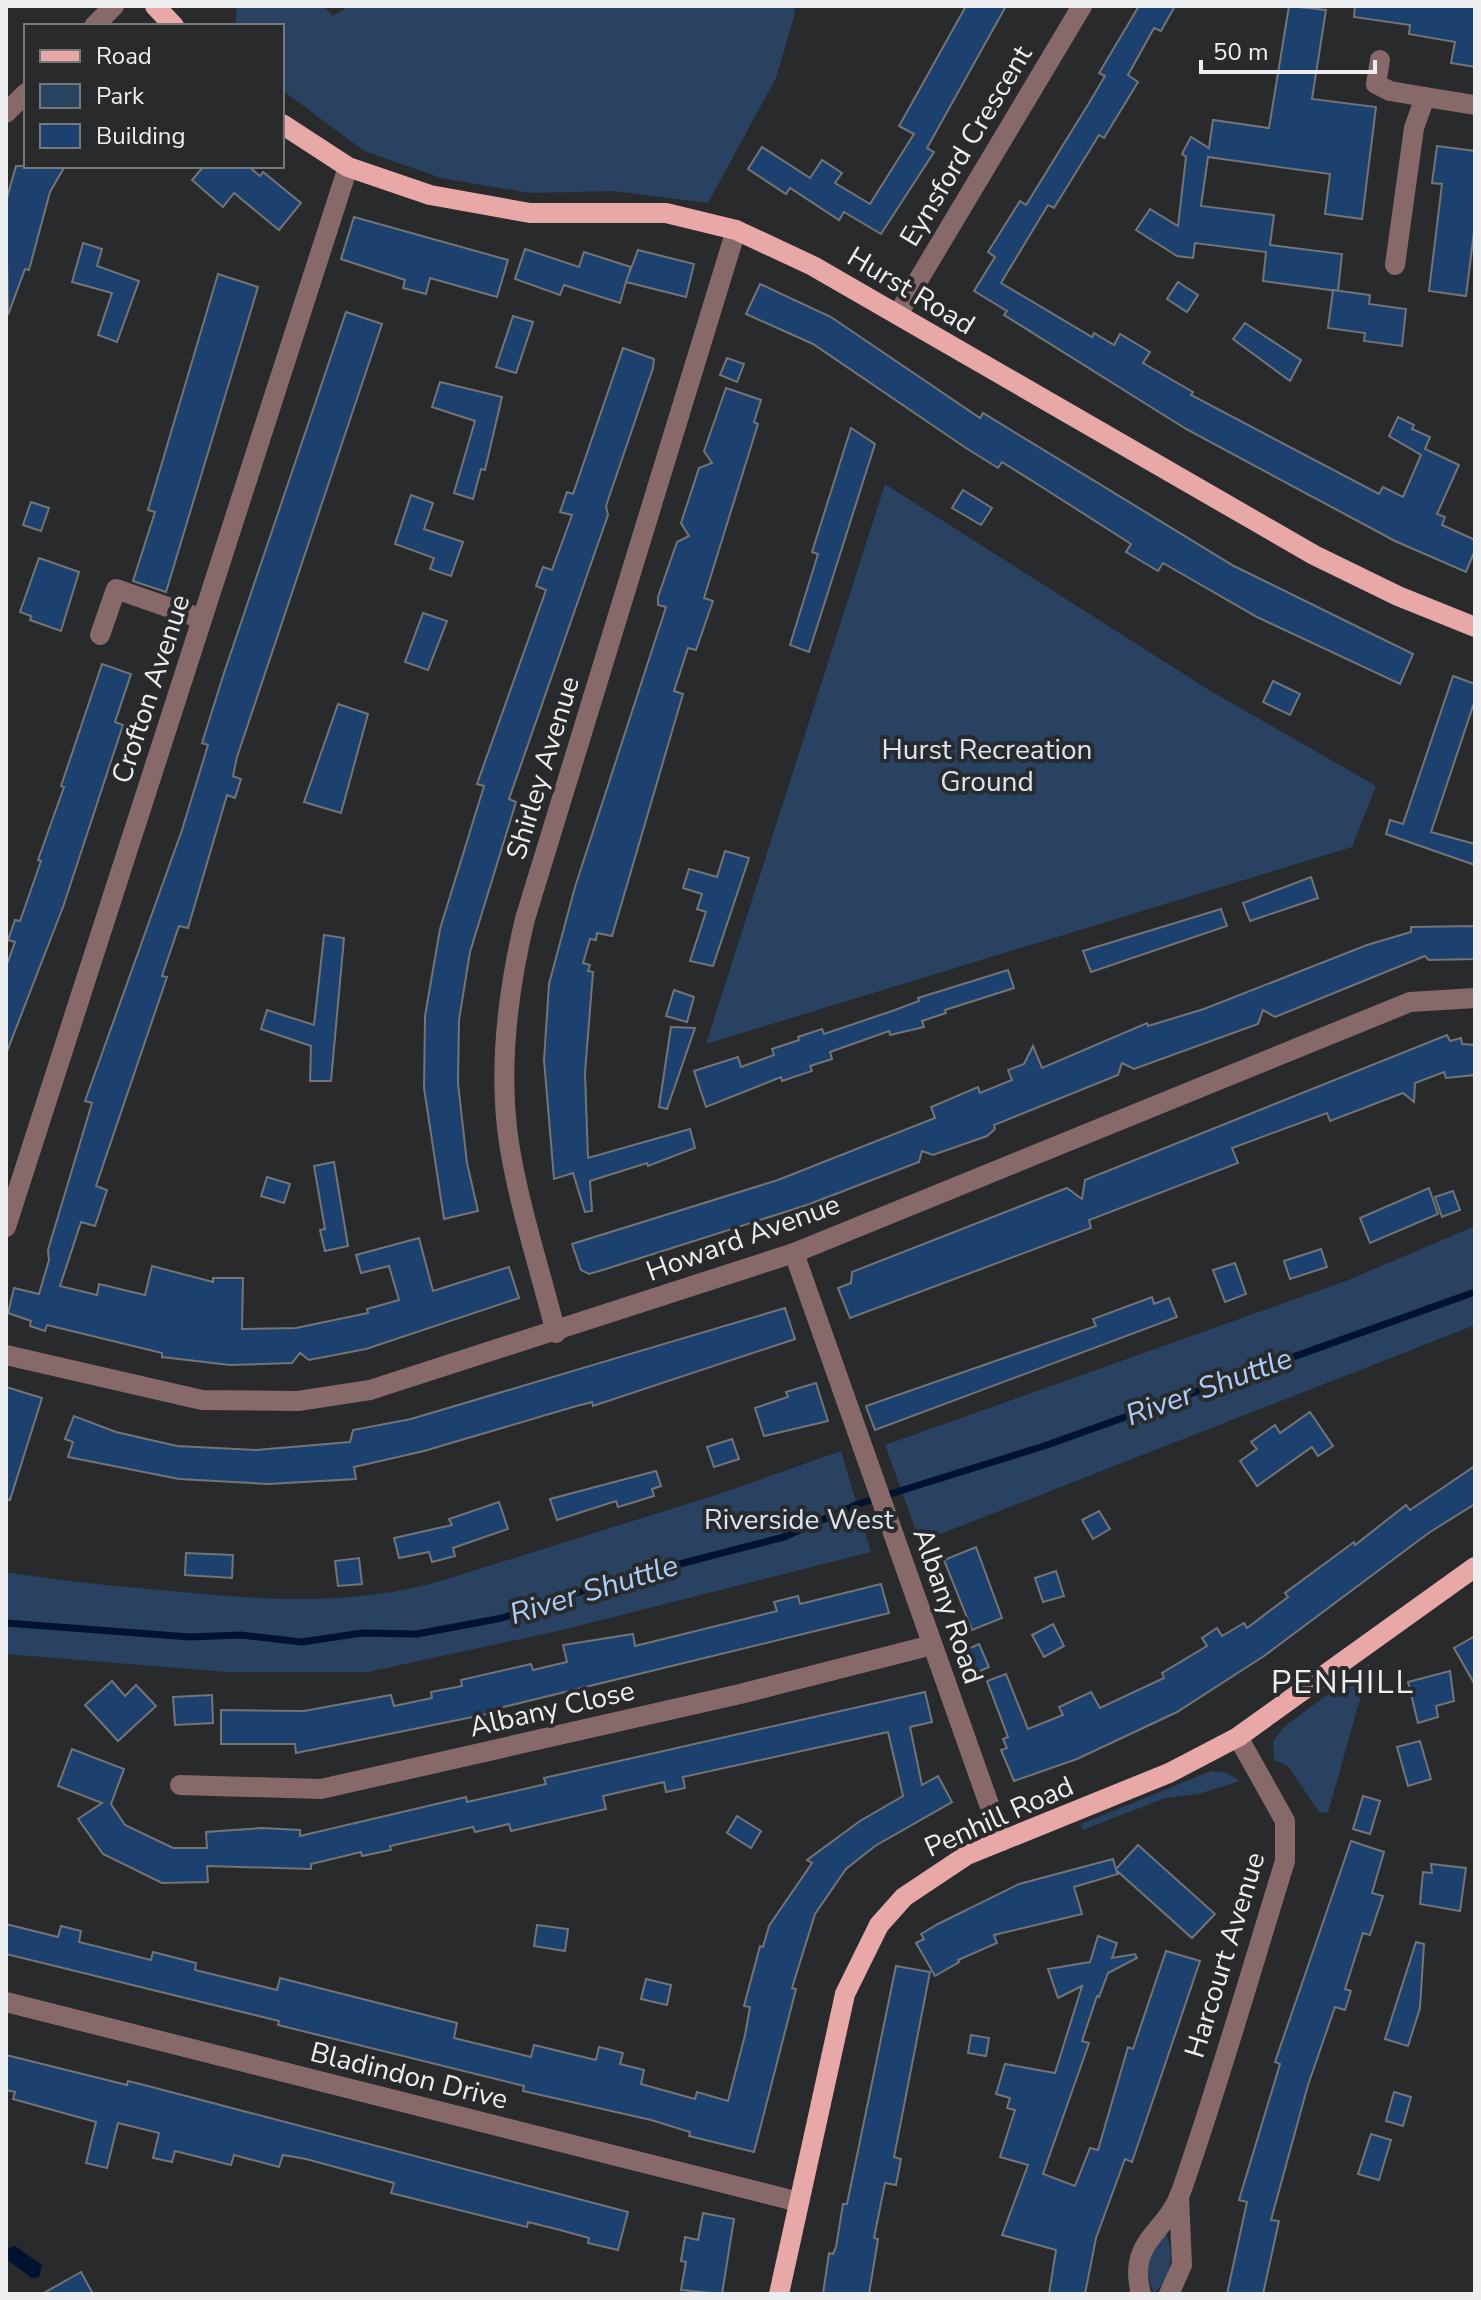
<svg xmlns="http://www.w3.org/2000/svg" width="1481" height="2300" font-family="'Nunito Sans',sans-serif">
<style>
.green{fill:#294261}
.water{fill:#001232}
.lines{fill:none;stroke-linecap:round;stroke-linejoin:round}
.stream{stroke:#001232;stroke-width:7}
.building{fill:#1c416e;stroke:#727476;stroke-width:2}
.minor{stroke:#886969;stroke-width:20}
.major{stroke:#e7a8a7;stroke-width:20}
.labels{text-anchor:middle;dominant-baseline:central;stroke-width:8;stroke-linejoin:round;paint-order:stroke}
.street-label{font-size:28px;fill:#edeeef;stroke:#282a2c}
.park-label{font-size:28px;fill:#d9e4f3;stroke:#282a2c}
.water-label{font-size:30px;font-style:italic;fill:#abcdf8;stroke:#282a2c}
.quarter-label{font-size:32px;letter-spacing:2px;fill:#edeeef;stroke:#282a2c}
</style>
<rect width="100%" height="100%" fill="#282a2c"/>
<!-- green -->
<g class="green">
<polygon points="237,6 324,6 333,16 348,6 794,6 795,13 776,78 708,203 614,191 530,193 441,178 364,151 282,90 282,26 235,26"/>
<polygon points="885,484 1209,690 1376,786 1352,847 706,1044"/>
<polygon points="1475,1226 1475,1325 920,1542 885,1445 1346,1281"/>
<path d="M 841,1451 L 871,1552 L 558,1631 L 368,1672 L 227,1672 L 6,1654 L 6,1572 C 60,1581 115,1586 170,1591 C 265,1600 355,1607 447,1579 L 719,1494 Z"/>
<polygon points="1370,1663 1328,1813 1319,1812 1288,1766 1274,1760 1273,1741 1285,1726"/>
<polygon points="1211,1771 1227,1773 1240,1781 1199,1794 1165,1798 1083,1830 1081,1824"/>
<path d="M 1166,2234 C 1175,2253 1171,2280 1154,2293 C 1143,2271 1150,2251 1166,2234 Z"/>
</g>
<!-- water -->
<polygon class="water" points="15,2246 42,2265 39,2277 32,2278 6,2259 6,2249"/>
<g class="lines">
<!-- stream -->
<polyline class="stream" points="6,1623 190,1637 240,1635 302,1642 362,1633 417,1634 502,1618 606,1583 784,1537 858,1504 1047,1445 1475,1292"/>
</g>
<!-- building -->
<g class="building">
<polygon points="966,6 1006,6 927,148 934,152 881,234 844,212 839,220 790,188 786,194 748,169 762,147 810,178 822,160 842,173 835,183 870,204 914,134 899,126"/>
<polygon points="1139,6 1175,6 1161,31 1154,28 1128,75 1138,82 1104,138 1099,135 1054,208 1048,205 1001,283 1092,337 1094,333 1114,345 1120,334 1150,352 1143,363 1193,392 1191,395 1379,494 1383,487 1403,497 1421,455 1389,436 1398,417 1414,425 1412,429 1430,437 1425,449 1459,465 1437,514 1445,517 1442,525 1475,540 1475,550 1466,572 1395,541 1186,429 1004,315 1007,311 974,291 995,257 988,252 1020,201 1026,205 1089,103 1105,76 1099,73"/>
<polygon points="1289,6 1326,10 1312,99 1376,107 1362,219 1325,214 1330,174 1208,157 1201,206 1274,215 1270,245 1342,254 1338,291 1263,281 1266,252 1195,243 1193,258 1177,256 1136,230 1150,209 1178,226 1186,157 1182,154 1191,137 1209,148 1213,120 1269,128"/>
<polygon points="1355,6 1475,6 1475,67 1451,63 1455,42 1409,34 1410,25 1354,17"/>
<polygon points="1437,146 1475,151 1475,224 1466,296 1429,291 1442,184 1432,183"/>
<polygon points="16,166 65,166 50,192 29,270 25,269 8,315 6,201"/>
<polygon points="204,166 248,166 260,176 263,172 301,203 279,230 234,193 223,207 192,180"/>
<polygon points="354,217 508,260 497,297 430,278 426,294 403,288 405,280 341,259"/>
<polygon points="83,243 102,249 97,266 139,281 117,342 98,335 112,293 72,282"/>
<polygon points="525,249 579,267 584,252 631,267 626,282 638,250 694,264 686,297 626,282 620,303 564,285 560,295 515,279"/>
<polygon points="218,274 258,287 166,592 133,581 155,512 148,510"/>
<polygon points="1178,282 1198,295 1187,312 1167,299"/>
<polygon points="760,284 831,317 980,418 983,413 1234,566 1413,654 1400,684 1257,617 1163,563 1158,571 1126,552 1131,544 1045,489 1002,462 998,468 963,446 813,344 746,314"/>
<polygon points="1333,290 1370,295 1369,304 1406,309 1402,346 1364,341 1365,333 1328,328"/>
<polygon points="346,312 382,324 237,757 233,776 241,779 235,798 227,795 188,928 179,926 162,976 167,977 96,1186 107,1190 95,1226 81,1222 60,1286 97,1295 99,1284 145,1295 152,1266 213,1282 213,1278 243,1278 242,1329 296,1328 368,1313 367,1309 399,1300 389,1266 361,1273 356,1255 419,1238 433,1291 509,1267 519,1298 366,1349 309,1360 300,1353 292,1363 230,1365 162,1357 162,1353 47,1325 45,1331 30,1326 31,1321 8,1313 14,1288 39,1294 49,1260 48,1250 92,1103 85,1101 182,830 208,745 202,743 224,673"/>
<polygon points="513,316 533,322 516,373 496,367"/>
<polygon points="1245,323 1301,360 1290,381 1233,339"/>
<polygon points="623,348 654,359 653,368 606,506 608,515 509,799 516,802 470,952 459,1020 458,1083 467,1163 478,1211 444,1219 424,1088 425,1016 440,929 484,786 477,784 546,590 536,586 543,567 552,570 572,515 560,512 567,492 573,494"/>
<polygon points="727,358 744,364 737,382 720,375"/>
<polygon points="440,382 502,397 485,470 481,469 473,499 454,493 475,421 432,407"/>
<polygon points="726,388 761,400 754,422 758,424 704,598 713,601 696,650 688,648 674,691 683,694 612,936 597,933 596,940 590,939 583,963 590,965 588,971 593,972 585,1073 588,1158 690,1129 695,1148 648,1166 647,1163 590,1181 592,1211 585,1212 573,1173 554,1179 544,1060 549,984 575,887 666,607 658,605 658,597 677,542 689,536 681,523 699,468 712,463 704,451"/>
<polygon points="851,428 875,444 809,652 790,645 818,554 812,552"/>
<polygon points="963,490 992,508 981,525 952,508"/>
<polygon points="411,495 433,503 424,529 463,542 451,576 430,569 434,558 395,544"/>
<polygon points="31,502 49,508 41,531 23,525"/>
<polygon points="39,558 79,572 61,631 30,620 31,616 20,612"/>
<polygon points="423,613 447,621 428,670 405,662"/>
<polygon points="102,664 131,674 115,722 123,725 63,907 6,1054 6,967 15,942 8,940 15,920 20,921 41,861 38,860 64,787 61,786"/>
<polygon points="1453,676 1475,684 1475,700 1431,832 1475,844 1475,865 1386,834 1390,820 1403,824"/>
<polygon points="1273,681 1300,694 1290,715 1263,702"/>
<polygon points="338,704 368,714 341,813 304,802"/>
<polygon points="725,851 749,858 713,966 690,961 706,912 697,909 702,894 683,888 689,869 717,877"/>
<polygon points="1311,877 1318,898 1250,921 1243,903"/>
<polygon points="1221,909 1227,926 1091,972 1083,951"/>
<polygon points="1475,926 1475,959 1429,960 1425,956 1275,1017 1263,1010 1258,1024 1134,1069 1122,1063 1118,1075 994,1125 995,1129 987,1136 933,1155 922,1151 919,1162 807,1205 606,1269 589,1274 581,1270 572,1244 778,1180 935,1118 931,1107 978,1087 980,1093 1012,1080 1008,1070 1024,1064 1033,1046 1042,1068 1147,1023 1148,1026 1204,1009 1367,945 1411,932 1411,927"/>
<polygon points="324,935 344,938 331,1081 310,1081 311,1046 261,1029 267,1010 314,1025"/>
<polygon points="1008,970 1014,988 945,1010 946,1013 922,1021 924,1027 890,1035 889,1031 830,1052 832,1059 810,1066 812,1071 782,1081 781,1077 706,1107 694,1071 738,1057 741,1067 774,1055 772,1049 799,1040 798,1037 822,1029 824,1034 895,1010 919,1001 918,998"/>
<polygon points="674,990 694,997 687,1022 666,1016"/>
<polygon points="671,1027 695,1028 667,1109 659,1107"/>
<polygon points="1447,1035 1450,1041 1461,1038 1462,1044 1475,1045 1475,1075 1446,1078 1444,1072 1415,1083 1414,1102 1403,1093 1330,1121 1327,1113 1232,1148 1238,1163 1089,1220 1091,1228 850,1318 838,1288 851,1283 852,1272 1067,1188 1082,1199 1085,1180"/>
<polygon points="334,1162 348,1246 325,1251 320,1230 325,1229 314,1166"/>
<polygon points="267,1177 290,1184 284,1203 261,1196"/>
<polygon points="1429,1188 1438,1214 1370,1243 1360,1218"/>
<polygon points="1453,1191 1460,1210 1442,1217 1435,1197"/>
<polygon points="1321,1249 1327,1267 1290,1279 1284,1261"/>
<polygon points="1235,1263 1246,1294 1225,1302 1213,1270"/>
<polygon points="1152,1297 1154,1304 1169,1298 1177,1317 875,1430 866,1406 1096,1326 1093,1319"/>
<polygon points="785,1308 795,1339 593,1406 592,1402 573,1407 424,1451 354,1467 356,1479 268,1484 179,1479 68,1457 73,1442 65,1439 74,1416 116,1432 177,1446 256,1450 350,1442 353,1430 411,1419"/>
<polygon points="816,1383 828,1421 764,1436 755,1408 788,1397 786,1392"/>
<polygon points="6,1387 42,1398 10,1500 6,1499"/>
<polygon points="1310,1412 1333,1446 1318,1456 1312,1447 1257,1486 1240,1461 1257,1449 1251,1442 1275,1425 1280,1433"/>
<polygon points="732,1439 739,1459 714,1467 707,1447"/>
<polygon points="1475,1466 1475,1504 1430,1532 1264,1656 1177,1712 1077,1759 1014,1781 1001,1750 1007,1748 1003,1739 1008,1737 987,1681 1006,1674 1028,1729 1063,1715 1059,1707 1091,1692 1100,1708 1164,1678 1162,1673 1207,1646 1202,1638 1217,1628 1222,1636 1244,1623 1247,1628 1288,1597 1285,1593 1354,1542 1355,1545 1406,1505 1410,1510"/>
<polygon points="656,1471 661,1486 652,1489 654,1496 618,1507 616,1501 557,1520 550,1499"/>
<polygon points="499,1502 508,1529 453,1548 455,1556 432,1562 429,1552 399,1558 394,1538 452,1525 449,1519"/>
<polygon points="1099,1511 1110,1529 1093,1539 1082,1520"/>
<polygon points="976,1547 1002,1618 972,1630 944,1560"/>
<polygon points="186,1553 233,1555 232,1578 185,1575"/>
<polygon points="359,1558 362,1584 338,1586 335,1561"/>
<polygon points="1056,1571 1064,1596 1043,1602 1035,1578"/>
<polygon points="881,1584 889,1613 491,1710 492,1713 296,1753 295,1744 221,1744 221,1710 304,1711 391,1695 394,1706 432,1698 431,1692 462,1686 461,1680 531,1664 533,1670 567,1662 563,1645 633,1634 635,1646 777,1611 774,1602 798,1596 800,1604"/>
<polygon points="1053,1624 1064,1646 1044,1657 1032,1635"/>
<polygon points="1475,1636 1475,1685 1454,1648"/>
<polygon points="979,1644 989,1667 969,1676 959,1653"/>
<polygon points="1450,1671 1454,1701 1436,1706 1438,1717 1418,1723 1408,1682"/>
<polygon points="112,1681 125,1696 136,1685 156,1706 118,1741 85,1705"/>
<polygon points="925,1692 932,1722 910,1727 922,1785 938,1776 952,1802 875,1846 846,1869 815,1914 792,1988 796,1989 754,2152 689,2136 690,2132 651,2120 523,2091 524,2086 278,2025 279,2021 6,1954 6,1924 58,1937 61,1926 81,1931 79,1942 151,1960 153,1952 196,1963 195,1970 277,1990 280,1978 457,2023 454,2038 531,2057 534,2045 596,2060 599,2047 623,2053 620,2064 644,2070 641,2084 695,2099 697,2092 728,2101 745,2035 750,2007 744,2006 760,1946 763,1947 769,1926 812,1863 807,1860 860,1821 903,1796 888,1732 683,1777 685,1788 666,1792 664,1782 603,1796 606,1809 511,1831 509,1824 475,1832 473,1827 390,1846 391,1850 362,1856 361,1852 311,1864 311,1869 207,1866 208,1882 162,1883 103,1854 78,1819 102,1803 58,1786 72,1749 124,1769 111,1804 125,1825 173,1848 207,1848 206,1832 262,1828 300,1830 300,1836 466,1797 467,1802 546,1784 544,1778"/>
<polygon points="212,1695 213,1723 175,1725 173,1697"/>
<polygon points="1420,1741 1431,1779 1408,1786 1397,1747"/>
<polygon points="1363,1796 1380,1801 1370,1834 1353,1829"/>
<polygon points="737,1816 761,1831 751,1848 727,1833"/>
<polygon points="1351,1841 1384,1852 1372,1893 1383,1896 1370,1935 1363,1933 1345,1989 1351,1991 1345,2010 1335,2007 1308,2085 1271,2220 1279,2221 1263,2294 1227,2294 1247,2202 1239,2200 1280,2064 1275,2062"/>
<polygon points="1138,1845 1215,1914 1192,1938 1116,1870 1118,1874 1074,1887 1082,1914 994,1935 997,1943 958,1960 959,1962 935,1976 916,1943 924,1939 921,1934 938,1924 1019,1884 1113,1859 1116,1869"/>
<polygon points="1431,1864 1466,1868 1460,1911 1420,1904 1423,1872 1432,1873"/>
<polygon points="537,1925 568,1929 565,1951 534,1946"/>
<polygon points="1098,1936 1117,1943 1112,1958 1135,1954 1137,1958 1108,1973 1099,1997 1097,1996 1082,2041 1089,2043 1043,2174 1075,2186 1090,2148 1098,2150 1128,2047 1133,2049 1166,1951 1200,1961 1132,2162 1125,2159 1096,2238 1085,2294 1049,2294 1056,2250 1002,2235 1028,2165 1000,2157 1015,2110 1007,2108 1010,2098 996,2094 1005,2064 1055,2073 1082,1986 1058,1998 1048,1969 1090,1962"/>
<polygon points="1416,1942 1424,1944 1420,2008 1408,2046 1385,2039"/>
<polygon points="896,1966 930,1972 894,2157 901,2159 896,2185 885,2183 874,2238 878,2239 869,2294 823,2294 829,2253 833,2254 836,2247 843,2204 847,2204"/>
<polygon points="646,1979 671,1985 667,2005 641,1999"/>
<polygon points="971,2035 989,2038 986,2056 968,2053"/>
<polygon points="6,2055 127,2085 128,2081 148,2086 628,2212 618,2250 588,2243 589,2238 560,2230 528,2222 527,2227 391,2193 394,2183 306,2159 283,2155 279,2167 234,2155 231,2165 175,2151 172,2162 153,2158 159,2133 118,2123 107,2168 86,2163 96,2122 13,2099 15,2092 6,2090"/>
<polygon points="1394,2092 1411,2097 1403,2126 1386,2121"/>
<polygon points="1371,2134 1391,2140 1379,2180 1358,2174"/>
<polygon points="703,2213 734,2219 722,2294 681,2290 686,2262 681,2261 685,2237 698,2240"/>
<polygon points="81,2272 93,2294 42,2294"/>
</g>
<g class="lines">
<!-- minor -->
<g class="minor">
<polyline points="94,26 114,6"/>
<polyline points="1380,60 1376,84 1390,91 1425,97"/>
<polyline points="6,113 26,93"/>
<polyline points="1395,265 1414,128 1425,97 1475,105"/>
<polyline points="898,314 1082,6"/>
<polyline points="100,635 116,589 202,619"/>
<polyline points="6,1227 348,167"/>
<polyline points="794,1253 1002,1841"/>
<path d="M 556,1333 C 540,1270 519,1206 509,1143 C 498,1070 508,990 525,919 L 736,230"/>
<polyline points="6,1355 202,1400 298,1401 370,1390 794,1253 1410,1002 1475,998"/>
<polyline points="180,1785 321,1789 740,1694 932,1645"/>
<polyline points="6,2002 799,2202"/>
<path d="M 1141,2294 C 1127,2240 1166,2234 1181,2192 C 1219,2083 1251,1971 1285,1861 L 1285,1821 L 1238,1737"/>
<polyline points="1169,2294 1182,2265 1179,2196"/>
</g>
<!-- major -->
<g class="major">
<polyline points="155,6 174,26"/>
<polyline points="282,124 348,167 430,195 530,213 666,213 736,230 813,266 1314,555 1398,596 1475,627"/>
<polyline points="779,2294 845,1994 879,1925 904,1897 967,1855 1169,1773 1238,1737 1475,1567"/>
</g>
</g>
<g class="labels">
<!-- street labels -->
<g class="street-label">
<text transform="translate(966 146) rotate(-59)">Eynsford Crescent</text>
<text transform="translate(911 291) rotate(31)">Hurst Road</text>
<text transform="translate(151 689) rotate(-72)">Crofton Avenue</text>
<text transform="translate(543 768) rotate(-73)">Shirley Avenue</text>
<text transform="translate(743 1238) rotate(-20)">Howard Avenue</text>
<text transform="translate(948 1606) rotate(71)">Albany Road</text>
<text transform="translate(552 1709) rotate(-13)">Albany Close</text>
<text transform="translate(999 1817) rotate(-24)">Penhill Road</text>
<text transform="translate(1225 1955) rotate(-73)">Harcourt Avenue</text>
<text transform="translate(409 2076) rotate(14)">Bladindon Drive</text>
</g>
<!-- park labels -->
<g class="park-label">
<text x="987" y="750">Hurst Recreation<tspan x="987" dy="32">Ground</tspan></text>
<text x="799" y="1520">Riverside West</text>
</g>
<!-- water labels -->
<g class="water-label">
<text transform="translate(1209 1387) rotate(-20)">River Shuttle</text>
<text transform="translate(594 1590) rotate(-17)">River Shuttle</text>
</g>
<!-- quarter labels -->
<g class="quarter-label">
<text x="1343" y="1682">PENHILL</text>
</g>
</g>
<!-- border -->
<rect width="1481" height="2300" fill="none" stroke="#edeeef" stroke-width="16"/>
<!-- legend -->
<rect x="24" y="24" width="260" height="144" fill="#282a2c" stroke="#77787a" stroke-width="2"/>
<rect x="40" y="50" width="40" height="12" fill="#e7a8a7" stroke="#77787a" stroke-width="2"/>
<text x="96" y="64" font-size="24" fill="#edeeef">Road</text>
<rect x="40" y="84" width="40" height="24" fill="#294261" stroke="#77787a" stroke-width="2"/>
<text x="96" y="104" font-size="24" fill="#edeeef">Park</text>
<rect x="40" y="124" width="40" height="24" fill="#1c416e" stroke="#77787a" stroke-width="2"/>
<text x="96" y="144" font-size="24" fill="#edeeef">Building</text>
<!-- scale -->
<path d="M1201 60v12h174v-12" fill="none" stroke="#edeeef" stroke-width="4"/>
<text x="1213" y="60" font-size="24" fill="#edeeef" stroke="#282a2c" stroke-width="6" paint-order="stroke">50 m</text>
</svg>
